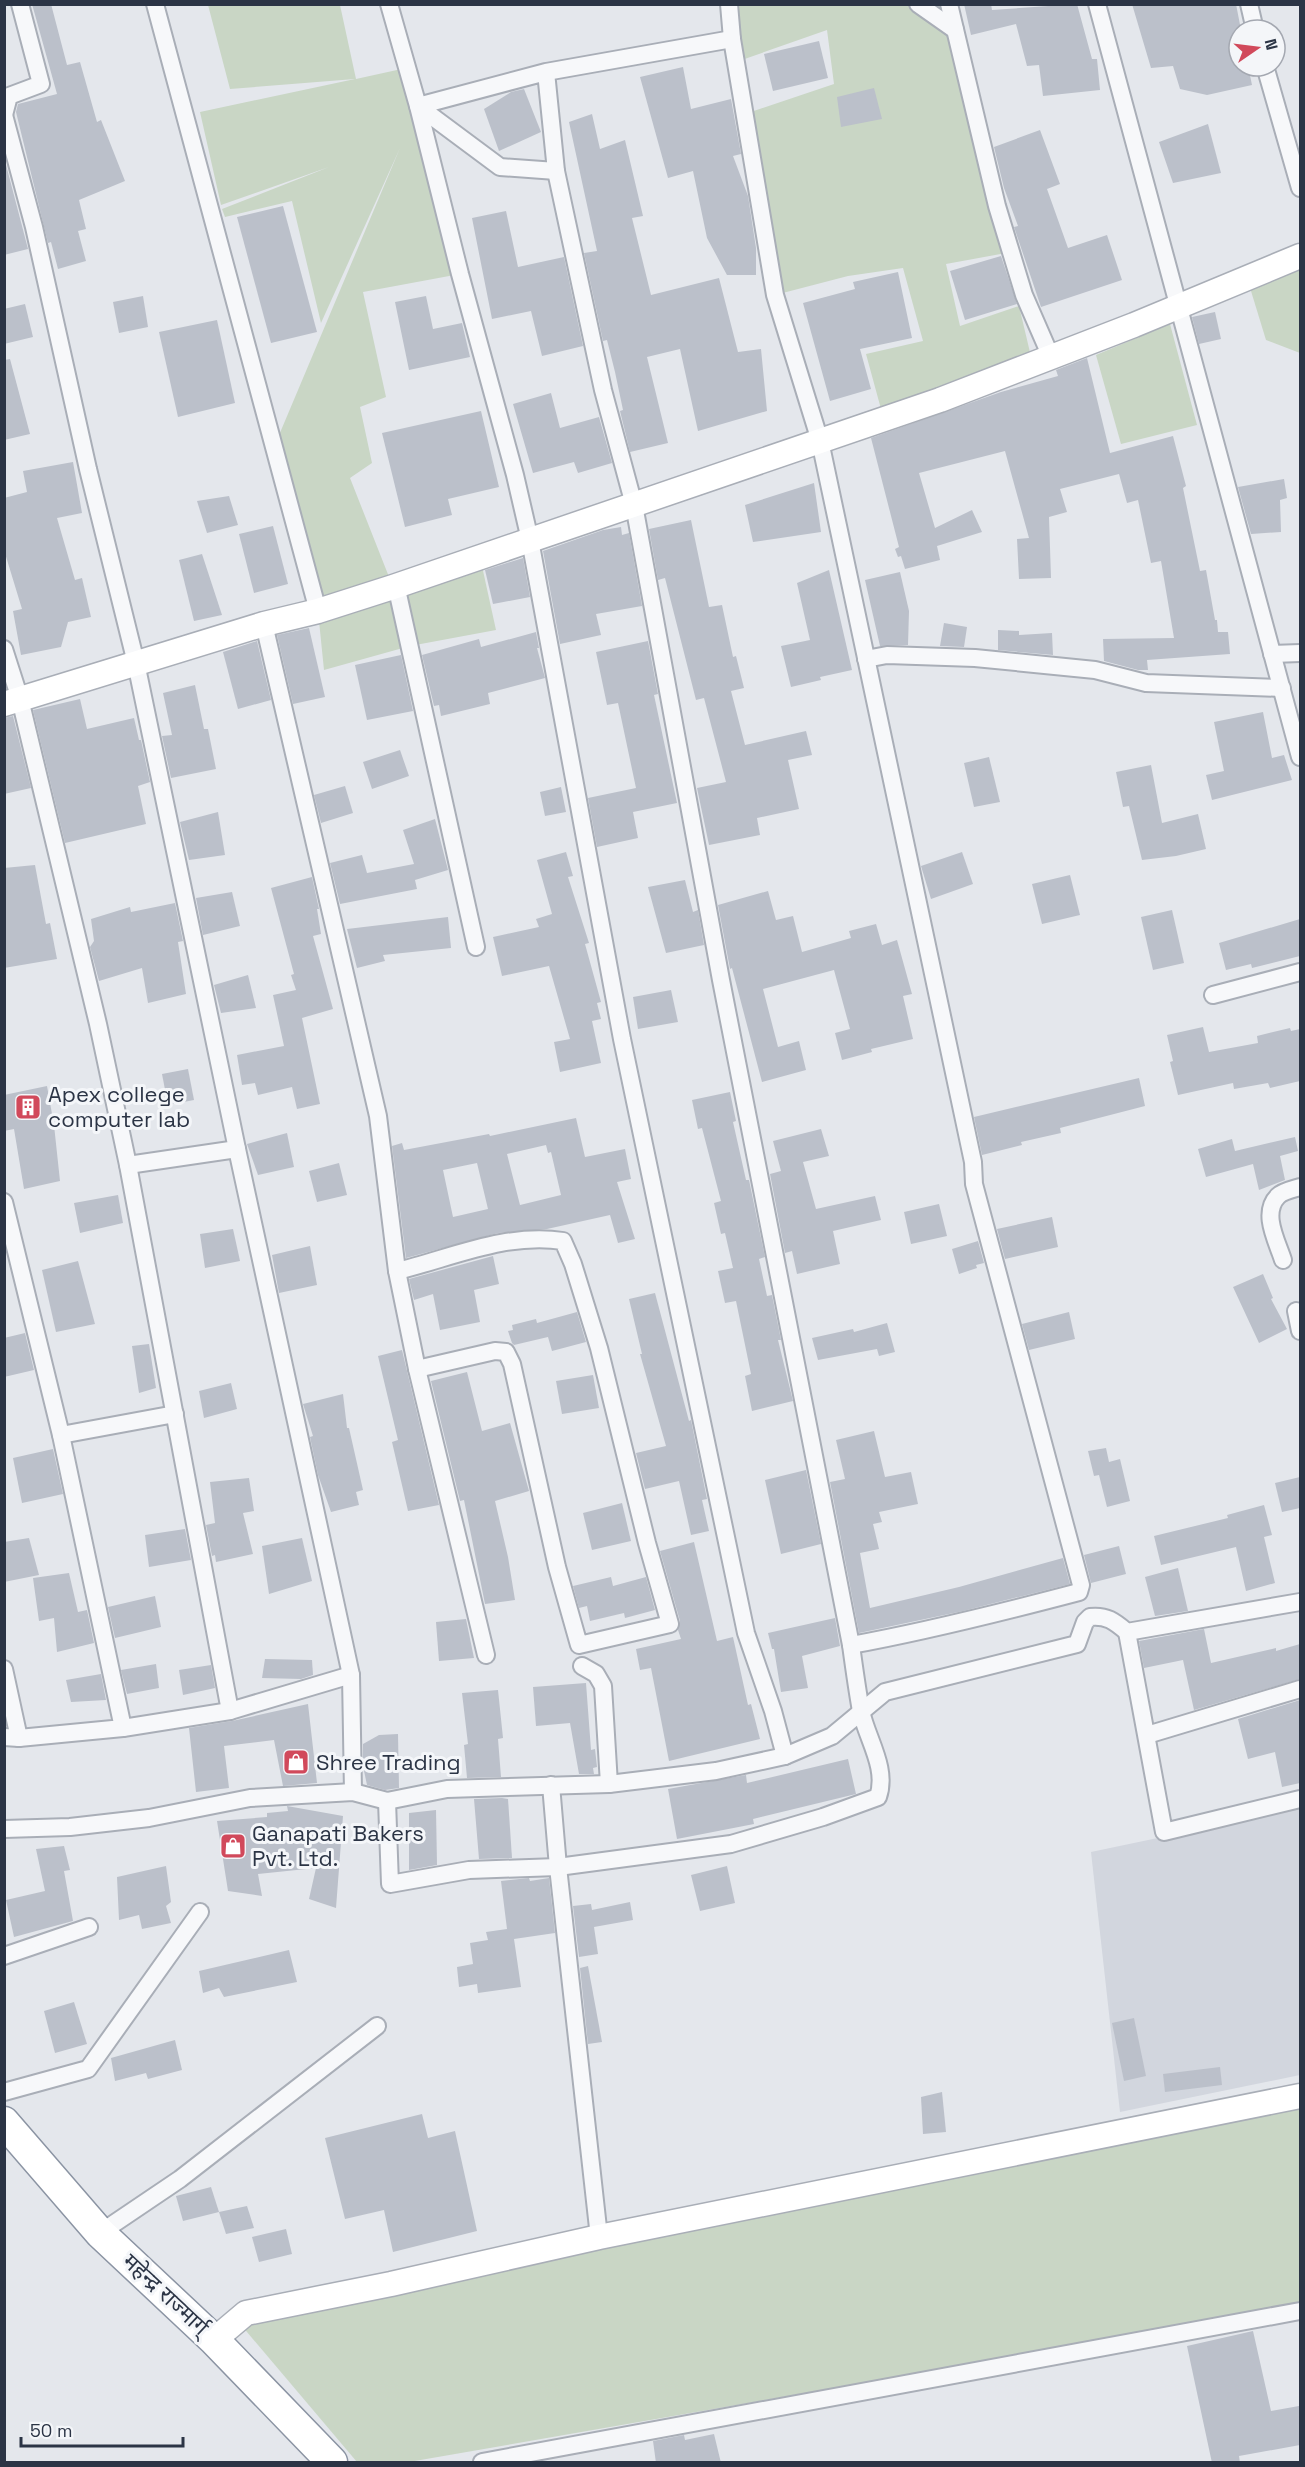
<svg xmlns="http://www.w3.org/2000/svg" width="1305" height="2467" font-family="'Space Grotesk','Noto Sans Devanagari',sans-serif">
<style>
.built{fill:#d2d6de}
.green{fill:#c9d6c5}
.building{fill:#bbc0ca;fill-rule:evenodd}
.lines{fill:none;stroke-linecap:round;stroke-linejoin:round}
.street-casing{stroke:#a9aeb7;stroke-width:20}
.secondary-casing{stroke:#a9aeb7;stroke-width:27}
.highway-casing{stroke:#8b94a3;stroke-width:33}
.street{stroke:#f7f8fa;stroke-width:16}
.secondary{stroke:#fff;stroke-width:24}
.highway{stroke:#fff;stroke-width:30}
.labels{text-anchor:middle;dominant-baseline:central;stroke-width:6;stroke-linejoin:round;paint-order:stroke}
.poi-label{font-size:22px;fill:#2b3445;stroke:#f4f6f9;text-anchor:start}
.street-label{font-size:22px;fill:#2b3445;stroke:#f4f6f9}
</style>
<rect width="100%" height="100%" fill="#e4e7ec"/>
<!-- built -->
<polygon class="built" points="1300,1808 1300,2075 1120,2112 1091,1852"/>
<!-- green -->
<g class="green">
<polygon points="208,5 340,5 356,79 406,68 460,274 363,292 386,397 360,407 372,463 350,478 393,587 480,557 496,630 410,646 324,670 318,611 274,447 400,148 321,323 292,201 225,217 222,209 329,167 221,205 200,112 355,79 230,89"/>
<polygon points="730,5 944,5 1006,253 946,264 960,326 1019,306 1033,365 884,420 866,354 923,341 903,268 848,276 775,295 745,114 834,84 827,30 736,62"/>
<polygon points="1300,256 1300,353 1266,340 1247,278"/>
<polygon points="1170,324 1197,425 1121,444 1096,355"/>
<polygon points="1300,2106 1300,2307 409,2462 357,2462 236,2319"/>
</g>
<!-- building -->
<g class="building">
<polygon points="32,4 51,4 67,65 80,62 97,122 101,120 125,181 79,200 86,229 78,231 86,261 58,269 51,242 48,243 16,112 18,104 57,94"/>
<polygon points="964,4 991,4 992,10 1077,4 1092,59 1097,59 1100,90 1043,96 1039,65 1027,66 1016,24 971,35"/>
<polygon points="1132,4 1236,4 1241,30 1239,66 1248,66 1252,85 1207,95 1180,89 1173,66 1151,68"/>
<polygon points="819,41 828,78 773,91 764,54"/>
<polygon points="683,67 691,109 731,99 741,154 733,156 748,196 756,248 756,275 727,275 707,238 693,171 668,178 640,77"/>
<polygon points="874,88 882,119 841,127 837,97"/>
<polygon points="524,89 541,132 499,151 484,109 511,92"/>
<polygon points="592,114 600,149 625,140 643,216 632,218 651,295 719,278 738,352 761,349 767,411 698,431 680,349 647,357 668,443 630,452 620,411 623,410 615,372 607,340 603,341 584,253 597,251 569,122"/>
<polygon points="1208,124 1221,173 1173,183 1159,142"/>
<polygon points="1040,130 1060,184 1047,189 1068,248 1107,235 1122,280 1041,307 1014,227 1018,226 1004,188 994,147"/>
<polygon points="4,157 28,249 4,255"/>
<polygon points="283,206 317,332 271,343 237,217"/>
<polygon points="506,211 518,267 564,257 583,346 542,356 531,311 492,319 472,218"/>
<polygon points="1001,256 1017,304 965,320 950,271"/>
<polygon points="898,272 912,338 860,349 871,389 830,401 803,303 855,289 853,282"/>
<polygon points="143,296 148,327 119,333 113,302"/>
<polygon points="426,296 433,329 462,323 470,357 409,370 395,302"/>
<polygon points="25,304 33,337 4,344 4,309"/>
<polygon points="1215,312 1221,339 1199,344 1192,317"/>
<polygon points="217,320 235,403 178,417 159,332"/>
<polygon points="1087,358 1110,453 1173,436 1186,486 1183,488 1200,571 1206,570 1215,620 1217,620 1218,632 1228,632 1230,654 1147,660 1148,670 1138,670 1104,661 1103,639 1174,638 1161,561 1151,563 1138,500 1127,503 1119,474 1060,489 1067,512 1049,517 1051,578 1019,579 1017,539 1029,538 1005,451 919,473 935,528 972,510 982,532 937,546 940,560 905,569 901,556 898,557 895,549 899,547 871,438 1001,392 1058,376 1056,370"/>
<polygon points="10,359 30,434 4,440 4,360"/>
<polygon points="551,393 560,428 599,417 612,463 578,473 574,462 533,473 513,404"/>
<polygon points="481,411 499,487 448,499 452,515 405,527 382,433"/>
<polygon points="73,462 82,513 57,518 75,580 82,578 91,617 68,622 61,647 21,655 13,611 22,609 4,550 4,498 27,492 23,471"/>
<polygon points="1284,479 1287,498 1280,500 1281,532 1251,534 1238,487"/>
<polygon points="814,483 821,532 753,542 745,505"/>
<polygon points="229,496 238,525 207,533 197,501"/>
<polygon points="691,520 709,607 722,605 733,657 736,656 744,688 731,691 745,745 806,731 812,755 788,760 799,809 757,818 760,835 709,845 697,788 726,782 704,698 696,700 665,578 658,580 649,529"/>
<polygon points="273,526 288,584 254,593 239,534"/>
<polygon points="621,527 622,535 629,533 642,606 596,614 601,635 560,644 543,551 603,530"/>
<polygon points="202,554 222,615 194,621 179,560"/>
<polygon points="523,558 530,597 493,604 485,570"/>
<polygon points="829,570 852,670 820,677 821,680 791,687 781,646 810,640 797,583"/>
<polygon points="900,572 909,611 908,645 880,646 865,580"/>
<polygon points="944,623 967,627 964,647 940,646"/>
<polygon points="309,628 325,697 293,704 277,635"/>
<polygon points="998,630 1019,631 1019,635 1052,633 1053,655 998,650"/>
<polygon points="536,632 539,648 537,648 545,678 488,693 490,704 441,716 439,705 434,706 422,655 479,639 481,647"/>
<polygon points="257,641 271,700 238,709 223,652"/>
<polygon points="648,641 658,694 654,695 677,803 633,812 638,838 597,847 588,798 636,788 618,703 607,705 596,652"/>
<polygon points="401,655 413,711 367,720 355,665"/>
<polygon points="195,685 204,729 208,729 216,769 171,778 162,736 172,735 163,693"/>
<polygon points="80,699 87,729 134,718 139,740 141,740 150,782 138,786 146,824 65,843 33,710"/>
<polygon points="1263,712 1272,758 1284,755 1292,780 1212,800 1206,775 1224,771 1214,722"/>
<polygon points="13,716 31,788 4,794 4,718"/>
<polygon points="400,750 409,776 372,789 363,762"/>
<polygon points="989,757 1000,802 974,807 964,763"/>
<polygon points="1151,765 1162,823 1198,814 1206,849 1176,856 1142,860 1129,806 1123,807 1116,772"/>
<polygon points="345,786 353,813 321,823 314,795"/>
<polygon points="561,787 566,812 545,816 540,792"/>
<polygon points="218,812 225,855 189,860 180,822"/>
<polygon points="435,819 448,870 415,880 417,889 340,904 330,863 362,855 367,873 414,864 403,830"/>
<polygon points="566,852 573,876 568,877 589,943 585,944 601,1002 597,1003 601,1019 592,1021 601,1063 560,1072 554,1042 570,1039 549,966 502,976 493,937 539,927 536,919 552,914 537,860"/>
<polygon points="962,852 973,884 931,899 921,866"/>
<polygon points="35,865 46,924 50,923 57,959 4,968 4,868"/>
<polygon points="1070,875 1080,915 1042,924 1032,884"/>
<polygon points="312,877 319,909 317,909 321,934 313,936 333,1009 302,1018 320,1104 297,1109 292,1087 258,1095 255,1083 242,1085 237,1055 284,1046 273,995 296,990 291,975 294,974 271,888"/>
<polygon points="685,880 693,912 698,910 704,945 666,953 648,887"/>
<polygon points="768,891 776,920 793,916 802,952 851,938 849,931 876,924 882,945 897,940 912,994 903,996 913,1039 871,1049 872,1052 842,1060 835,1033 850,1029 834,970 763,989 778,1047 799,1041 806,1070 762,1082 732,968 730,969 718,905"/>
<polygon points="232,892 240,926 203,935 196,898"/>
<polygon points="175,903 183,941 178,942 186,994 148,1003 142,968 99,981 90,947 94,941 91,919 130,907 131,912"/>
<polygon points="1172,910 1184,963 1153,970 1141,917"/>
<polygon points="448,917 451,948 383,955 385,961 357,968 347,929"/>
<polygon points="1300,919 1300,956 1252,968 1251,964 1226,970 1219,943"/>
<polygon points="248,975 256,1008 221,1013 214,985"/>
<polygon points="671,990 678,1022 638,1029 633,997"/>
<polygon points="1203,1027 1209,1052 1258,1043 1257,1036 1290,1028 1291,1031 1300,1029 1300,1081 1270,1088 1268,1083 1234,1089 1233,1083 1178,1095 1170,1062 1173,1061 1167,1035"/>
<polygon points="188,1069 194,1100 168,1105 162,1074"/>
<polygon points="1139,1078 1145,1106 1060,1128 1061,1133 1021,1142 1022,1145 982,1155 974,1117"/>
<polygon points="47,1086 54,1125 60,1181 24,1189 14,1129 4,1131 4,1095"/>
<polygon points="730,1092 736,1121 733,1122 746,1180 749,1180 765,1257 759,1259 767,1296 772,1295 781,1340 778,1340 793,1401 752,1411 745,1376 751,1374 736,1301 725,1303 718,1271 733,1268 725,1233 721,1234 714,1203 721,1201 702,1128 698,1129 692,1100"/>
<path d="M 576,1118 L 585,1157 L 625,1149 L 631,1179 L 617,1182 L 635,1239 L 618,1243 L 610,1215 L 547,1229 L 498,1233 L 406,1258 L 392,1146 L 402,1143 L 404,1150 L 489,1134 L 490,1136 ZM 546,1145 L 548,1153 L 551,1152 L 561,1195 L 520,1205 L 507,1154 ZM 477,1163 L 488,1209 L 453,1217 L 443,1170 Z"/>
<polygon points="821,1129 829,1156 803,1162 816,1209 875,1196 881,1220 833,1231 840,1264 797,1274 792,1251 785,1253 770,1174 781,1171 773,1141"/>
<polygon points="287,1133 294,1167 258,1175 247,1144"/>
<polygon points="1295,1137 1298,1151 1280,1156 1285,1180 1259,1190 1253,1164 1206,1177 1198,1149 1232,1139 1235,1151"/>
<polygon points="339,1163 347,1195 317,1202 309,1171"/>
<polygon points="118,1195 123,1223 80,1233 74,1203"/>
<polygon points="939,1204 947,1236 911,1244 904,1212"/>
<polygon points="1052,1217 1058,1247 1005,1259 997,1229"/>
<polygon points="233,1229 240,1261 205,1268 200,1234"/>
<polygon points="978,1241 984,1263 976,1265 977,1268 959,1274 952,1249"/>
<polygon points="310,1246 317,1285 279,1293 272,1255"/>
<polygon points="493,1256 499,1284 474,1290 480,1322 440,1330 433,1294 414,1300 409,1279"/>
<polygon points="78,1261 95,1324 56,1332 42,1270"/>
<polygon points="1263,1274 1273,1298 1271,1299 1287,1329 1259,1343 1233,1287"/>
<polygon points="655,1293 689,1421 691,1420 707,1499 702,1500 709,1531 691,1535 679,1481 645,1489 636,1453 666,1446 640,1354 642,1354 629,1299"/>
<polygon points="577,1312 586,1342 552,1351 548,1337 514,1345 512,1343 508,1331 513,1330 512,1325 536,1319 537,1323"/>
<polygon points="1069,1312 1075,1339 1029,1350 1022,1324"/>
<polygon points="887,1323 895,1352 879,1356 877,1349 818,1360 812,1338 853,1329 854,1332"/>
<polygon points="25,1333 34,1370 4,1377 4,1338"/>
<polygon points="149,1344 156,1388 139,1393 132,1346"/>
<polygon points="402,1350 439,1505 408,1511 392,1442 398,1440 378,1356"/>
<polygon points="467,1372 482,1431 510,1423 529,1491 495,1501 508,1557 515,1600 485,1604 464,1500 460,1501 431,1381"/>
<polygon points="593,1375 599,1408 562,1414 556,1381"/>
<polygon points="231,1383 237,1409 204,1418 199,1391"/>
<polygon points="343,1394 347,1428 349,1428 363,1490 356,1492 359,1505 331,1512 318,1475 310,1437 313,1436 303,1404"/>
<polygon points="874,1431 885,1477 911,1472 918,1504 879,1512 882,1522 873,1524 879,1549 860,1553 870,1608 959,1587 1063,1558 1070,1584 963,1611 859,1633 830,1482 845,1479 836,1440"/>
<polygon points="1106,1448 1109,1462 1120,1459 1130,1501 1107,1507 1099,1475 1094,1476 1088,1451"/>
<polygon points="53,1449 63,1494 22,1503 13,1458"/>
<polygon points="806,1470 821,1544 781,1554 765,1480"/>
<polygon points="1300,1477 1300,1508 1282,1512 1275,1483"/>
<polygon points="249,1478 254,1511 243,1513 253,1554 216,1562 215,1555 212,1556 206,1525 215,1523 210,1482"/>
<polygon points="622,1503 631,1541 592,1550 583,1513"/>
<polygon points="1264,1505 1272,1535 1264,1537 1275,1583 1246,1591 1236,1547 1161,1565 1154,1536 1228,1518 1227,1515"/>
<polygon points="185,1529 191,1560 149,1567 145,1535"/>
<polygon points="29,1538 39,1575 4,1582 4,1542"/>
<polygon points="302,1538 312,1581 269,1594 262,1546"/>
<polygon points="694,1542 717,1641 733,1637 748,1705 751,1704 760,1739 669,1761 651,1668 640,1670 636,1649 681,1639 678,1630 680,1621 660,1551"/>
<polygon points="1119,1546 1126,1574 1091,1583 1084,1555"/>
<polygon points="1178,1568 1188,1611 1155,1616 1145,1577"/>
<polygon points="69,1573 78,1612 87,1610 94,1643 57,1652 54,1618 39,1621 33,1578"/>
<polygon points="611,1577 613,1586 646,1577 655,1610 625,1618 624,1613 590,1621 587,1606 579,1608 573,1586"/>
<polygon points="155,1596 161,1627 115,1638 108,1607"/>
<polygon points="835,1618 840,1646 802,1656 808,1688 781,1692 774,1649 772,1649 768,1633"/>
<polygon points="466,1619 474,1658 439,1661 436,1622"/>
<polygon points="1204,1629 1211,1663 1276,1648 1276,1651 1300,1644 1300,1679 1194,1710 1183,1660 1144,1668 1139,1641"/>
<polygon points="265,1659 312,1660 313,1675 301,1679 262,1678"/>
<polygon points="156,1664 159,1688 127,1694 121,1670"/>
<polygon points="211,1665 215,1688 183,1695 179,1670"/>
<polygon points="101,1674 106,1700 71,1702 66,1680"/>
<polygon points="586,1683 591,1750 595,1749 597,1767 593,1768 594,1774 579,1774 570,1723 536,1726 533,1687"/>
<polygon points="498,1690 503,1738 498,1739 501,1777 467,1778 464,1745 468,1744 462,1693"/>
<polygon points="1300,1700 1300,1783 1282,1787 1275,1752 1248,1759 1238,1719"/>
<polygon points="308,1704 317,1783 283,1786 274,1740 224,1746 229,1788 196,1792 189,1728 232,1721"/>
<polygon points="398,1734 399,1788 385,1790 367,1785 363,1766 363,1744 379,1735"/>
<polygon points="848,1759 856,1794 753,1819 754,1824 677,1839 668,1789 746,1775 747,1783"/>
<polygon points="502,1798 508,1799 512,1858 479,1859 474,1799"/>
<polygon points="287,1806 343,1816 336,1908 309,1899 316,1868 258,1874 262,1896 228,1891 217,1821 267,1817 267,1813 288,1811"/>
<polygon points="436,1810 437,1865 409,1870 409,1813"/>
<polygon points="64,1846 70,1870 64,1871 73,1921 14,1937 6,1900 45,1891 36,1849"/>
<polygon points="166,1866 171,1902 166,1906 171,1923 142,1929 139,1915 119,1920 117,1877"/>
<polygon points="727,1866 735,1903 700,1911 691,1875"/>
<polygon points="529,1878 530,1881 549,1878 555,1933 514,1939 521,1987 478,1993 477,1984 459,1987 457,1967 473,1964 470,1943 488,1940 486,1932 507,1929 501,1881"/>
<polygon points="630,1902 633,1920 594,1927 598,1954 579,1957 573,1906 591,1904 592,1910"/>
<polygon points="289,1950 297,1982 224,1997 219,1988 203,1993 199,1971"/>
<polygon points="588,1966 602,2042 588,2044 580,1968"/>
<polygon points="74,2002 87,2044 55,2053 44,2011"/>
<polygon points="1134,2018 1146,2076 1124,2081 1112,2023"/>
<polygon points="175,2040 182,2070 148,2079 146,2073 115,2081 111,2058"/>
<polygon points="1220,2067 1222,2085 1165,2092 1163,2074"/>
<polygon points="942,2092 946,2132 923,2134 921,2097"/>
<polygon points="422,2114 428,2138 455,2131 477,2231 393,2252 384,2210 345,2219 325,2138"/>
<polygon points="211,2187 219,2212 183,2221 176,2196"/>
<polygon points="247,2206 254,2228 226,2234 219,2212"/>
<polygon points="286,2229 292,2254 259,2262 252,2237"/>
<polygon points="1253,2331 1271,2411 1299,2406 1300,2445 1239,2456 1240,2463 1212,2463 1187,2346"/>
<polygon points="714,2434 721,2463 656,2463 653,2441 684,2435 685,2440"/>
</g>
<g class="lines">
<defs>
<g id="street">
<polyline points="155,4 318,611"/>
<polyline points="389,4 418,106 460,274 515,475 530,540 622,1039 746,1633 773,1711 785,1756"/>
<path d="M 729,4 L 732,39 L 775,295 L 820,441 L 973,1162 L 974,1184 L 1081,1585 L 1079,1592 C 1003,1612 928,1631 851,1645"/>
<polyline points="918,4 955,30"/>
<polyline points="949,4 997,206 1024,295 1051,357"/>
<polyline points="1097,4 1300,757"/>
<polyline points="1249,4 1255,30"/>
<polyline points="1265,66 1300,188"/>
<polyline points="546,72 556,171 500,167 418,106 546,72 732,39"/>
<polyline points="4,115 34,227 88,469 136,663 237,1149 351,1675 353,1792"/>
<polyline points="4,115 9,96 41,84 20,4"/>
<polyline points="396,585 476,947"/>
<polyline points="264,624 378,1116 397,1271 417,1369 486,1655"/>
<polyline points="4,649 20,699 98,1024 128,1165 230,1711"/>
<polyline points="1272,654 1300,653"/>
<polyline points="866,659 887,655 975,658 1095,670 1146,683 1282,688"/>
<polyline points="1213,995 1300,972"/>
<polyline points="128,1165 237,1149"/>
<polyline points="4,1202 61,1435 123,1728 19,1738"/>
<path d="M 1283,1260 C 1277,1241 1261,1213 1278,1196 C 1283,1191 1294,1189 1300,1187"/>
<path d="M 397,1271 C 451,1258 507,1232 563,1241 L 573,1264 L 599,1348 L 647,1543 L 670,1624 L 579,1645 L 557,1567 L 512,1364 L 506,1352 L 495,1351 L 417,1369"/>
<polyline points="1296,1311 1300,1331"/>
<polyline points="61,1435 175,1414"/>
<polyline points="1127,1632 1164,1832 1300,1799"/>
<polyline points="582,1666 596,1674 603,1686 609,1784"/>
<polyline points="4,1669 19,1738 4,1737"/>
<polyline points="123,1728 230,1711 351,1675"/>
<polyline points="1147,1735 1300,1689"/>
<polyline points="551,1785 558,1867 599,2237"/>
<path d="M 387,1801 L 390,1884 L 469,1870 L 558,1867 L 731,1844 L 823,1817 L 878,1797 C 888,1768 867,1739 861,1711 C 857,1689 854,1667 851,1645 L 721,980 L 634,505 L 603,390 L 556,171"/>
<path d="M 4,1829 L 70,1827 L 149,1818 L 250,1798 L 353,1792 L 387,1801 L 447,1789 L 609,1784 L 716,1771 L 785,1756 L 832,1736 L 885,1692 L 1077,1644 L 1085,1622 L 1090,1617 C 1107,1615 1115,1622 1127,1632 L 1300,1602"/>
<polyline points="4,1956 89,1927"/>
<polyline points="4,2092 88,2069 200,1912"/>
<polyline points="100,2233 180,2179 377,2026"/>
<polyline points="482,2462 1300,2311"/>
</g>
<g id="secondary">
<polyline points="4,704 264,624 318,611 393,587 940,400 1134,325 1300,256"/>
<polyline points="214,2340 246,2313 391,2284 599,2237 1300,2096"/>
</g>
<polyline id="highway" points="4,2122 100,2233 214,2340 332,2462"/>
</defs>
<!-- street casing -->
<use href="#street" class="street-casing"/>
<!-- secondary casing -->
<use href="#secondary" class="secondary-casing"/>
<!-- highway casing -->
<use href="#highway" class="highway-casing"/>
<!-- street -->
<use href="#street" class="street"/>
<!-- secondary -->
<use href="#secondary" class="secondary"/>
<!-- highway -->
<use href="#highway" class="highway"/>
</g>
<!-- icons -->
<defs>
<symbol id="building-square" viewBox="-11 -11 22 22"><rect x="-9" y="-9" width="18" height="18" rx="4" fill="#d1495b" stroke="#f4f6f9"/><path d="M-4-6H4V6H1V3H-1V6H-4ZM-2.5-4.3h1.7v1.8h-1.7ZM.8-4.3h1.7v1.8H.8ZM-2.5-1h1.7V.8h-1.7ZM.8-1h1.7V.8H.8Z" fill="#fff"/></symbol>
<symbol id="shop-square" viewBox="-11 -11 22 22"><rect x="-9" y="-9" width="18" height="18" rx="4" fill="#d1495b" stroke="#f4f6f9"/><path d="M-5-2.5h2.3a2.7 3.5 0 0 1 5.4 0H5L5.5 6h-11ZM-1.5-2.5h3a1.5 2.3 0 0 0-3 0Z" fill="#fff"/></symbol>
</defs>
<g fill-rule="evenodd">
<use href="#building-square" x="13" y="1092" width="30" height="30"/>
<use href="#shop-square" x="281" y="1747" width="30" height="30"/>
<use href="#shop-square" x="218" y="1831" width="30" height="30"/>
</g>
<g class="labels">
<!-- poi labels -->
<g class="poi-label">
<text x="48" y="1094">Apex college<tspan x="48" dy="25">computer lab</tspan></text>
<text x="316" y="1762">Shree Trading</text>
<text x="252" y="1833">Ganapati Bakers<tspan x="252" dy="25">Pvt. Ltd.</tspan></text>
</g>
<!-- street labels -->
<g class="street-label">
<text transform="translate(166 2294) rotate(43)">महेन्द्र राज्मार्ग्</text>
</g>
</g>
<!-- border -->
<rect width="1305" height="2467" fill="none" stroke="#2b3445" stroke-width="12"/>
<!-- north arrow -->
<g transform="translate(1257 48) rotate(76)"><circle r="28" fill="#f4f6f9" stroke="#a4a8b1" stroke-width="1.5"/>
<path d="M0-4.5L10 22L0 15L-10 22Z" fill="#d1495b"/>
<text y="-9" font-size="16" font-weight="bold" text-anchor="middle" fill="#2b3445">N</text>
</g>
<!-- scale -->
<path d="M21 2437v9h162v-9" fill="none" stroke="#2b3445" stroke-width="3"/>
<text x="30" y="2437" font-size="18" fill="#2b3445" stroke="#f4f6f9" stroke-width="4.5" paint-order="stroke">50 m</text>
</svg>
